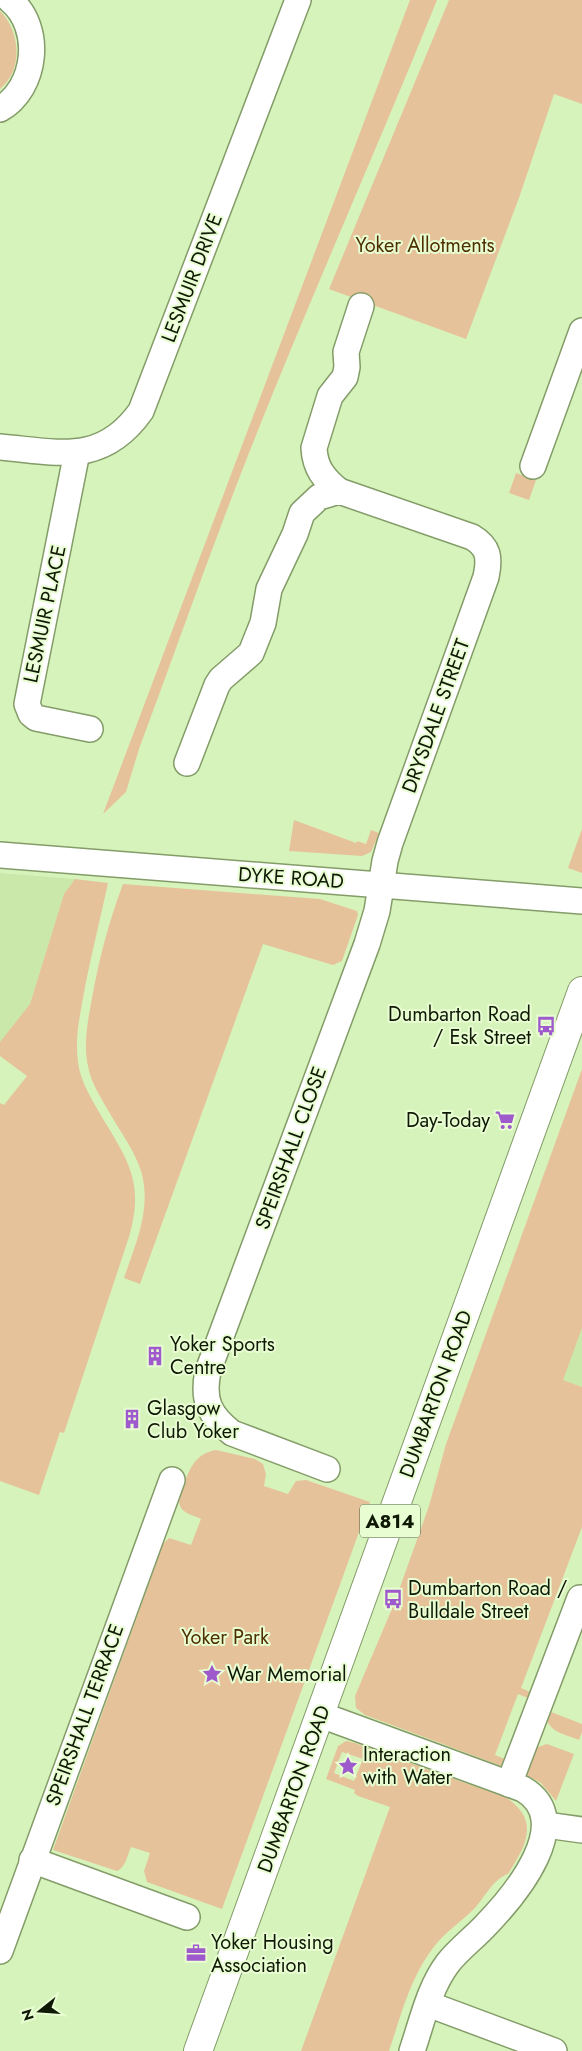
<svg xmlns="http://www.w3.org/2000/svg" width="582" height="2051" font-family="Jost,sans-serif">
<style>
.built{fill:#cae8aa}
.green{fill:#e6c29a;fill-rule:evenodd}
.lines{fill:none;stroke-linecap:round;stroke-linejoin:round}
.minor-casing{stroke:#839c68;stroke-width:28}
.major-casing{stroke:#839c68;stroke-width:30}
.minor{stroke:#fff;stroke-width:25}
.major{stroke:#fff;stroke-width:28}
.labels{text-anchor:middle;dominant-baseline:central;stroke-width:4;stroke-linejoin:round;paint-order:stroke}
.shield{fill:#e8fed2;stroke:#505d42;stroke-width:1}
.shield-label{font-size:19px;font-weight:bold;fill:#0f1805}
.park-label{font-size:20px;fill:#4e2f00;stroke:#e8fed2}
.street-label{font-size:20px;fill:#0f1805;stroke:#e8fed2}
.poi-label{font-size:20px;fill:#0f1805;stroke:#e8fed2;text-anchor:start}
</style>
<rect width="100%" height="100%" fill="#d7f3bc"/>
<!-- built -->
<g class="built">
<polygon points="0,873 75,879 64,894 30,1004 0,1042"/>
<polygon points="582,1328 582,1387 562,1380"/>
</g>
<!-- green -->
<g class="green">
<path d="M 410,0 L 437,0 C 373,159 302,316 240,476 C 205,566 173,658 139,749 L 126,792 L 103,814 Z"/>
<polygon points="449,0 582,0 582,104 554,94 520,195 466,339 329,289"/>
<path d="M 0,11 C 20,31 24,69 0,89 Z"/>
<polygon points="516,473 536,480 529,500 509,493"/>
<polygon points="294,820 356,843 357,841 366,844 371,830 379,833 371,852 362,856 289,851"/>
<polygon points="582,829 582,873 568,868"/>
<path d="M 75,879 L 108,883 C 100,921 90,959 83,998 C 79,1019 75,1041 78,1062 C 80,1079 88,1092 96,1107 C 125,1157 146,1178 129,1237 L 64,1433 L 60,1432 L 39,1495 L 0,1481 L 0,1103 L 4,1105 L 27,1076 L 0,1056 L 0,1042 L 30,1004 L 64,894 Z"/>
<path d="M 123,884 L 320,899 L 357,911 L 358,915 L 342,961 L 333,965 L 263,944 L 140,1284 L 124,1278 C 136,1243 152,1208 141,1171 C 135,1152 122,1134 112,1117 C 103,1101 91,1084 88,1066 C 83,1044 88,1020 92,998 C 99,959 109,921 123,884 Z"/>
<polygon points="582,1069 582,1328 563,1380 582,1387 582,1527 521,1688 535,1694 533,1700 518,1694 495,1755 510,1761 507,1768 365,1715 356,1708 355,1696 394,1604 429,1506 446,1444"/>
<path d="M 216,1450 L 255,1459 L 263,1464 L 266,1474 L 264,1486 L 288,1494 L 296,1481 L 306,1480 L 370,1502 L 222,1909 L 147,1882 L 144,1871 L 150,1853 L 131,1847 C 127,1856 126,1867 117,1871 L 53,1850 L 163,1544 L 169,1538 L 191,1545 L 201,1519 C 191,1514 179,1513 179,1500 C 187,1478 190,1454 216,1450 Z"/>
<path d="M 546,1710 L 582,1724 L 582,1732 L 579,1740 C 562,1733 545,1732 546,1710 Z"/>
<path d="M 346,1741 L 355,1743 L 507,1798 C 541,1821 525,1847 508,1874 C 493,1879 485,1897 474,1909 C 462,1921 448,1930 437,1943 C 411,1974 402,2013 389,2051 L 301,2051 L 390,1807 L 358,1796 L 354,1793 L 355,1790 L 326,1779 L 338,1746 ZM 342,1752 L 363,1759 L 354,1781 L 334,1773 Z"/>
<polygon points="547,1744 574,1754 556,1801 541,1783 523,1773 535,1748"/>
</g>
<g class="lines">
<defs>
<g id="minor">
<path d="M 0,109 C 37,88 43,27 10,0"/>
<path d="M 0,447 C 58,452 102,466 141,411 L 298,0"/>
<polyline points="77,452 27,704 31,714 36,718 90,729"/>
<polyline points="533,466 582,331"/>
<path d="M 339,491 C 324,479 315,468 314,448 L 330,396 L 345,377 L 347,367 L 346,352 L 361,306"/>
<path d="M 187,763 L 217,685 L 221,679 L 251,653 L 263,623 L 269,589 L 295,534 L 302,513 L 319,497 L 339,491 L 472,537 C 489,547 490,558 486,577 L 390,843 L 385,861 L 377,911 L 367,944 L 208,1371 C 202,1400 209,1415 232,1433 L 327,1469"/>
<polyline points="0,855 582,901"/>
<path d="M 321,1715 L 523,1789 C 577,1821 515,1895 486,1925 C 474,1938 459,1949 448,1963 C 429,1988 422,2022 412,2051"/>
<polyline points="509,1784 580,1598 582,1598"/>
<polyline points="546,1825 582,1830"/>
<polyline points="32,1860 187,1917"/>
<polyline points="0,1951 172,1480"/>
<polyline points="428,2004 554,2051"/>
</g>
<polyline id="major" points="198,2051 582,991"/>
</defs>
<!-- minor casing -->
<use href="#minor" class="minor-casing"/>
<!-- major casing -->
<use href="#major" class="major-casing"/>
<!-- minor -->
<use href="#minor" class="minor"/>
<!-- major -->
<use href="#major" class="major"/>
</g>
<!-- icons -->
<defs>
<symbol id="bus-bare" viewBox="-9 -9 18 18"><path d="M-5-6H5V4H4V6H2V4H-2V6H-4V4H-5ZM-3.5-4V0h7V-4ZM-3.5 1.2v1.5H-2V1.2ZM2 1.2v1.5H3.5V1.2Z" fill="#9e59cd" stroke="#e8fed2" stroke-width="2.5" paint-order="stroke"/></symbol>
<symbol id="supermarket-bare" viewBox="-9 -9 18 18"><path d="M-6-5.5h2.5l.6 2H6L4.5 2H-2.5L-4.4-4H-6ZM-1.5 3.2a1.3 1.3 0 1 0 .1 0ZM3 3.2a1.3 1.3 0 1 0 .1 0Z" fill="#9e59cd" stroke="#e8fed2" stroke-width="2.5" paint-order="stroke"/></symbol>
<symbol id="building-bare" viewBox="-9 -9 18 18"><path d="M-4-6H4V6H1V3H-1V6H-4ZM-2.5-4.3h1.7v1.8h-1.7ZM.8-4.3h1.7v1.8H.8ZM-2.5-1h1.7V.8h-1.7ZM.8-1h1.7V.8H.8Z" fill="#9e59cd" stroke="#e8fed2" stroke-width="2.5" paint-order="stroke"/></symbol>
<symbol id="sight-bare" viewBox="-9 -9 18 18"><path d="M0-6L1.8-2.2L6-1.7L2.9 1.2L3.7 5.4L0 3.3L-3.7 5.4L-2.9 1.2L-6-1.7L-1.8-2.2Z" fill="#9e59cd" stroke="#e8fed2" stroke-width="2.5" paint-order="stroke"/></symbol>
<symbol id="office-bare" viewBox="-9 -9 18 18"><path d="M-6-3h4V-5.5h4V-3h4V5H-6ZM-1-4.5V-3h2v-1.5ZM-6 0V1H6V0Z" fill="#9e59cd" stroke="#e8fed2" stroke-width="2.5" paint-order="stroke"/></symbol>
</defs>
<g fill-rule="evenodd">
<use href="#bus-bare" x="532" y="1012" width="28" height="28"/>
<use href="#supermarket-bare" x="491" y="1106" width="28" height="28"/>
<use href="#building-bare" x="141" y="1342" width="28" height="28"/>
<use href="#building-bare" x="118" y="1405" width="28" height="28"/>
<use href="#bus-bare" x="379" y="1585" width="28" height="28"/>
<use href="#sight-bare" x="198" y="1660" width="28" height="28"/>
<use href="#sight-bare" x="334" y="1752" width="28" height="28"/>
<use href="#office-bare" x="182" y="1939" width="28" height="28"/>
</g>
<g class="labels">
<!-- shield labels -->
<rect class="shield" x="360" y="1504.5" width="60" height="33" rx="4"/>
<g class="shield-label">
<text x="390" y="1521">A814</text>
</g>
<!-- park labels -->
<g class="park-label">
<text x="425" y="245">Yoker Allotments</text>
<text x="225" y="1637">Yoker Park</text>
</g>
<!-- street labels -->
<g class="street-label">
<text transform="translate(192 278) rotate(-69)">LESMUIR DRIVE</text>
<text transform="translate(45 614) rotate(-78)">LESMUIR PLACE</text>
<text transform="translate(436 716) rotate(-70)">DRYSDALE STREET</text>
<text transform="translate(291 878) rotate(4)">DYKE ROAD</text>
<text transform="translate(291 1148) rotate(-70)">SPEIRSHALL CLOSE</text>
<text transform="translate(436 1394) rotate(-70)">DUMBARTON ROAD</text>
<text transform="translate(85 1715) rotate(-70)">SPEIRSHALL TERRACE</text>
<text transform="translate(294 1789) rotate(-70)">DUMBARTON ROAD</text>
</g>
<!-- poi labels -->
<g class="poi-label">
<text x="531" y="1014" text-anchor="end">Dumbarton Road<tspan x="531" dy="23">/ Esk Street</tspan></text>
<text x="490" y="1120" text-anchor="end">Day-Today</text>
<text x="170" y="1344">Yoker Sports<tspan x="170" dy="23">Centre</tspan></text>
<text x="147" y="1408">Glasgow<tspan x="147" dy="23">Club Yoker</tspan></text>
<text x="408" y="1588">Dumbarton Road /<tspan x="408" dy="23">Bulldale Street</tspan></text>
<text x="227" y="1674">War Memorial</text>
<text x="363" y="1754">Interaction<tspan x="363" dy="23">with Water</tspan></text>
<text x="211" y="1942">Yoker Housing<tspan x="211" dy="23">Association</tspan></text>
</g>
</g>
<!-- north arrow -->
<g transform="translate(40 2011) rotate(253)" stroke="#e8fed2" stroke-width="4" paint-order="stroke">
<path d="M0-4L9 19L0 12L-9 19Z" fill="#0f1805"/>
<text y="-8" font-size="14" font-weight="bold" text-anchor="middle" fill="#0f1805">N</text>
</g>
</svg>
